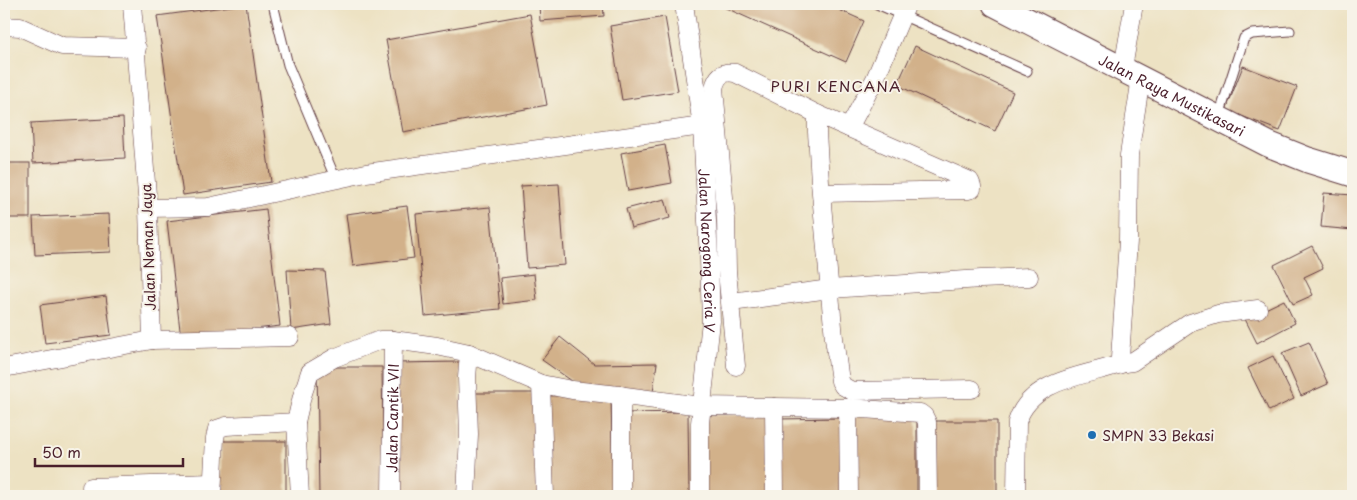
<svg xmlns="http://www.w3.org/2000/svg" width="1357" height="500" font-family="'Playpen Sans',sans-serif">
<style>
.building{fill:#d2b18a}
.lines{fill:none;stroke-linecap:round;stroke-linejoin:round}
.service-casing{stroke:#623c42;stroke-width:11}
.minor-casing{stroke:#623c42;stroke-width:19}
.secondary-casing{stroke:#623c42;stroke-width:27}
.service{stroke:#fff;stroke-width:9}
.minor{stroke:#fff;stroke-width:18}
.secondary{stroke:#fff;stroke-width:25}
.poi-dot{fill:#1f6fb2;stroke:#f7f3e8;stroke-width:2}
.labels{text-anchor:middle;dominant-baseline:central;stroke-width:4;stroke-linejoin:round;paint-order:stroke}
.street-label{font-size:14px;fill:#4a1f2b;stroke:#f7f3e8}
.poi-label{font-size:14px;fill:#4a1f2b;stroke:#f7f3e8;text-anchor:start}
.neighbourhood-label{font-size:15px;letter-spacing:1px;fill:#4a1f2b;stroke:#f7f3e8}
</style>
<rect width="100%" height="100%" fill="#f7f3e8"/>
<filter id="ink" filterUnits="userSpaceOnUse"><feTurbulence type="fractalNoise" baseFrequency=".02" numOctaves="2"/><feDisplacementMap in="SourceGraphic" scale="10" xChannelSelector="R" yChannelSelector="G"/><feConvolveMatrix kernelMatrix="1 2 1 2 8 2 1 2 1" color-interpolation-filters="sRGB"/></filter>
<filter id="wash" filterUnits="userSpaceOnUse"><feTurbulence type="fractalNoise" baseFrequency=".0096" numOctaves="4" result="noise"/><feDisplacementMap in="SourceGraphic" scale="20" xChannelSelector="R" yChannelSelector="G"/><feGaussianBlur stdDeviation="1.12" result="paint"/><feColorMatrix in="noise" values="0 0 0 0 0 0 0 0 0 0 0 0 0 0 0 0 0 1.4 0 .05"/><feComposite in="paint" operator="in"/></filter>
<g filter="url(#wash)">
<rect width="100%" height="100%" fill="#ede2c3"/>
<g id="blocks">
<!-- building -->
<g class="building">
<polygon points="246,4 271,182 183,195 157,16"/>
<polygon points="539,4 603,4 604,16 540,21"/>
<polygon points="717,4 826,4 864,21 846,62"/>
<polygon points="530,14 547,105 403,132 386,40"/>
<polygon points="665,17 678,91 622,100 610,26"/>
<polygon points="915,46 1013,92 995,131 897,85"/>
<polygon points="1243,66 1297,87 1280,131 1226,110"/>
<polygon points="123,118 125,158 33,163 31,123"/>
<polygon points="665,145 672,183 628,191 621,153"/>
<rect x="4" y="163" width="26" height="55"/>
<polygon points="559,184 565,265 527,268 521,186"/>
<polygon points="1324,193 1353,195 1353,230 1321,227"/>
<polygon points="665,199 670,218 631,228 626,209"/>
<polygon points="407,206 414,258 353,266 346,214"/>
<polygon points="490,207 500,309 425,316 416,214"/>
<polygon points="266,209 280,326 181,338 167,221"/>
<polygon points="109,214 111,252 35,255 33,217"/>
<polygon points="1312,246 1323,268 1304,277 1313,295 1293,304 1274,265"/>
<polygon points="287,270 325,271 331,324 291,330"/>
<polygon points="534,274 537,300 503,304 500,278"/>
<polygon points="106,296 111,335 45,343 40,305"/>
<polygon points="1284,300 1295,323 1257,343 1245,319"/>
<polygon points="560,337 594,364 657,363 653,392 582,388 542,360"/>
<polygon points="1309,342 1328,384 1301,396 1282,353"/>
<polygon points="1273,356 1294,399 1269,411 1248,368"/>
<polygon points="460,362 462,496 397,496 395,363"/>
<polygon points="317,367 382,367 384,496 319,496"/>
<polygon points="473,393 538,393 539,496 474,496"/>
<polygon points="611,395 613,496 548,496 546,396"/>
<polygon points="688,412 689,496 624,496 623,413"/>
<polygon points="703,415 768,415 769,496 704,496"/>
<polygon points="917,415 917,496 853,496 852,416"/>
<polygon points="842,418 843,496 778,496 777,419"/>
<polygon points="932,421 997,421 997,496 933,496"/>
<rect x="221" y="441" width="65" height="55"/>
<polygon points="199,490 199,496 64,496 64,491"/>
</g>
</g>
</g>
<g filter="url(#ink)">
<use href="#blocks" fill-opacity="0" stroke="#623c42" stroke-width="1"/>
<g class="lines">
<defs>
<g id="service">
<polyline points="273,4 288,65 336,180"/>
<polyline points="877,4 1027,71"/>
<polyline points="1219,116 1244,38 1252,34 1290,31"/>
</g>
<g id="minor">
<path id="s1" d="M 684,4 L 702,126 L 709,259 L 711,321 L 700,423 L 700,496"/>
<polyline points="4,26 20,27 62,46 137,48"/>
<polyline points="1123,68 1134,4"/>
<polyline points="1141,78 1129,155 1128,241 1120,358 1124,363 1132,362 1190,323 1218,314 1258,309"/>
<polyline points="817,114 817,132 820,182 834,338 840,381 843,386 852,391 972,389"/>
<polyline points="849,128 875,79 907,4"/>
<polyline points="148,208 208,207 366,173 702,126"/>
<polyline points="731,302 830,289 981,279 1029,277"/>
<polyline points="152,340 290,337"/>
<path d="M 736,366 L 727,271 L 726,219 L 714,88 C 717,76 722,71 735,73 L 817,114 L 970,181 L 972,186 L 972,189 L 968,190 L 822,193"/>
<polyline points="4,368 152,340 148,208 132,4"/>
<polyline points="541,384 545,496"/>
<polyline points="774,407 775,496"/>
<polyline points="848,408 849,496"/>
<polyline points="91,487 211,483"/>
<polyline points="212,496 215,438 217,429 226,426 296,422"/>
<polyline points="300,496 296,422 302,396 310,372 334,358 380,340 393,340 437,346 469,353 541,384 572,390 610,394 701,406 848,408 920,413 924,416 927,422 928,496"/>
<path id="s2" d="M 391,496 L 393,340"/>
<polyline points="466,496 469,434 467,378 469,353"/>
<polyline points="621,496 621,395"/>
<path d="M 1016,496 L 1017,422 C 1031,378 1087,376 1124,363"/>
</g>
<g id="secondary">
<path id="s3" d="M 995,4 L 1268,144 L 1308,160 L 1353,174"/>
</g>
</defs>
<!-- service casing -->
<use href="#service" class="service-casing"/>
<!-- minor casing -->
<use href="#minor" class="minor-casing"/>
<!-- secondary casing -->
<use href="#secondary" class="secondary-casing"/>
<!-- service -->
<use href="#service" class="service"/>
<!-- minor -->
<use href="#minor" class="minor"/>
<!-- secondary -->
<use href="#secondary" class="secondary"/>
</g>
</g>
<!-- markers -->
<circle class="poi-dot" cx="1092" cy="435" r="5"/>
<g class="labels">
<!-- street labels -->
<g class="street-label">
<text stroke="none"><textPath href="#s3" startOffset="199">Jalan Raya Mustikasari</textPath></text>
<text transform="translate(148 247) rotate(-92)">Jalan Neman Jaya</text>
<text stroke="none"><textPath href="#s1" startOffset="248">Jalan Narogong Ceria V</textPath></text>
<text stroke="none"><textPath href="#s2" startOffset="78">Jalan Cantik VII</textPath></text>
</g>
<!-- poi labels -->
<g class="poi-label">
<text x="1102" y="435">SMPN 33 Bekasi</text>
</g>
<!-- neighbourhood labels -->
<g class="neighbourhood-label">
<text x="836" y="85">PURI KENCANA</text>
</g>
</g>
<!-- margin -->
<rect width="1357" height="500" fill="none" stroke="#f7f3e8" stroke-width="20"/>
<!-- scale -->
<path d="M35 458v8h148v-8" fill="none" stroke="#4a1f2b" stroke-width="2.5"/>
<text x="42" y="458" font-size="15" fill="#4a1f2b" stroke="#f7f3e8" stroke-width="4" paint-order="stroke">50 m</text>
</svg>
